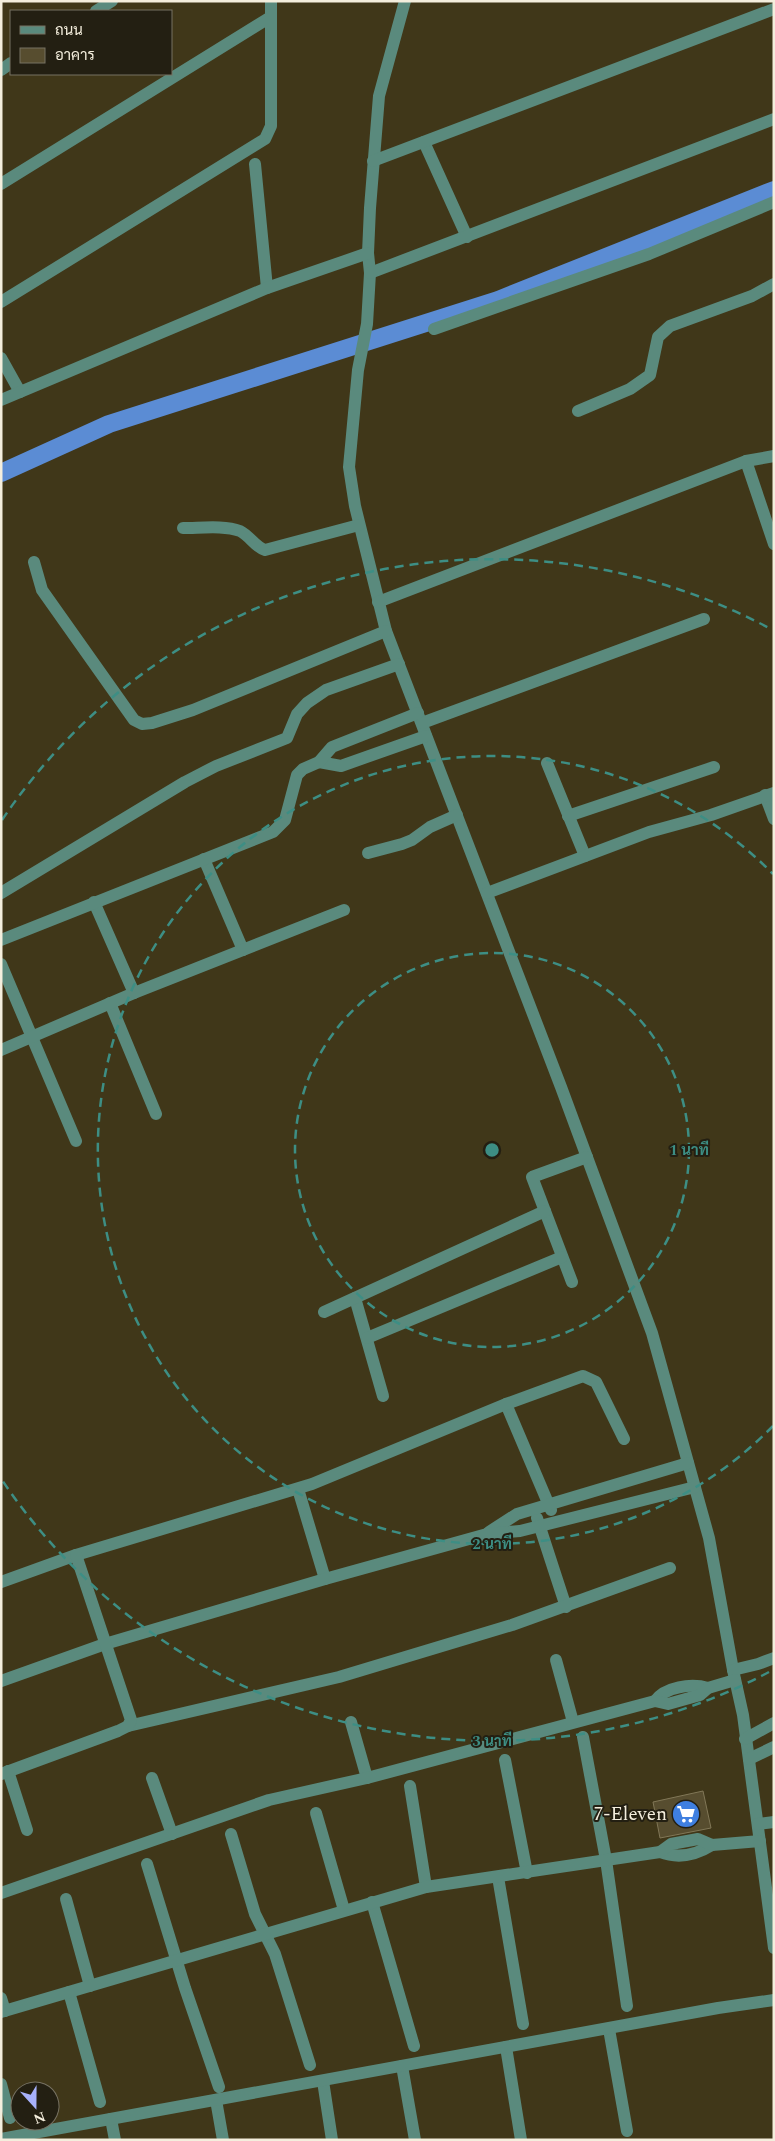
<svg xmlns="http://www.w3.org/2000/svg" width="775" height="2141" font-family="Spectral,Sarabun,serif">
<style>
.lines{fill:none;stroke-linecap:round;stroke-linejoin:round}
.canal{stroke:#5b8cd4;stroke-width:18}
.building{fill:#574d2f;stroke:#817757}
.minor{stroke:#5a8a7d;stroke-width:12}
.ring{fill:none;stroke:#3d8e84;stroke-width:2.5;stroke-dasharray:9 6}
.labels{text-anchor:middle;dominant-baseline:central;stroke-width:4;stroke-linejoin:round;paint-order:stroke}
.poi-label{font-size:19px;fill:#f4eedd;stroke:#231f12;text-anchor:end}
.centre{fill:#3d8e84;stroke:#231f12;stroke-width:2.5}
.ring-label{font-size:15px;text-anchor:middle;font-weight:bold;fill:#3d8e84;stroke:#231f12;stroke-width:4;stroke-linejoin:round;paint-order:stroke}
</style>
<rect width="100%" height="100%" fill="#403719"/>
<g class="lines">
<!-- canal -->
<polyline class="canal" points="1,473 109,424 498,300 774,190"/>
</g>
<!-- building -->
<polygon class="building" points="703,1791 711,1828 660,1838 653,1802"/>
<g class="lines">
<!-- minor -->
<g class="minor">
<polyline points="405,1 379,96 370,208 368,253 370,273 367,324 358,370 349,467 355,506 386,631 561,1087 652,1333 709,1538 733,1670 743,1715 774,1948"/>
<polyline points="96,11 112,1"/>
<polyline points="1,70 11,63"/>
<polyline points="424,142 467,237"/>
<polyline points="373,161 774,9"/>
<polyline points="255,164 267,288"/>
<polyline points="1,184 269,18"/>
<polyline points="370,273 774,119"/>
<polyline points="1,302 265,139 271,126 271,1"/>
<polyline points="434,329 649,254 774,202"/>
<polyline points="1,358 20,392"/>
<polyline points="1,400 267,288 368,253"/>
<polyline points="578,411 630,389 650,375 658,337 670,326 752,296 774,284"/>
<polyline points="746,461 774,544"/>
<path d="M 183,528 C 201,528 224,525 240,531 C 250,536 255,547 265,550 L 359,525"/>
<polyline points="34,562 42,590 134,720 142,724 152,723 193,710 386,631"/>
<polyline points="378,602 746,461 774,456"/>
<polyline points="422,723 704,619"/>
<polyline points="319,762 341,766 426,736"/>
<polyline points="547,763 585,856"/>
<polyline points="765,795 774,819"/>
<polyline points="568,816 714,767"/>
<polyline points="368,853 402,844 412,840 430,827 457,815"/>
<polyline points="204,859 243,950"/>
<polyline points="1,893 185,782 216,766 287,738 297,714 307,703 326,690 399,664"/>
<polyline points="487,893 649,832 711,815 774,793"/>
<polyline points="94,902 134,993"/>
<polyline points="1,940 273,832 285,820 297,775 303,769 319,762 332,747 418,713"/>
<polyline points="1,964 76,1141"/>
<polyline points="110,1003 156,1114"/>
<polyline points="1,1050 134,993 344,910"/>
<polyline points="572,1282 532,1177 587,1157"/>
<polyline points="355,1298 383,1396"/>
<polyline points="324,1312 545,1211"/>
<polyline points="367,1338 562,1257"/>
<polyline points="506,1404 551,1510"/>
<polyline points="298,1489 325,1579"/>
<polyline points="537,1518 566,1607"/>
<polyline points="489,1532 517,1514 688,1463"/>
<polyline points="1,1582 76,1555 312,1484 506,1404 583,1376 596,1382 624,1439"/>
<polyline points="556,1660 573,1722"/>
<polyline points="733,1670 758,1664 774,1658"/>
<polyline points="1,1681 105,1644 325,1579 487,1534 520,1531 695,1487"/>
<path d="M 655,1701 C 665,1687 691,1683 708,1688"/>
<polyline points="351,1722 367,1778"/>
<polyline points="128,1726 339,1677 512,1625 670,1568"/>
<polyline points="583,1737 606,1860 627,2006"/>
<polyline points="745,1739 774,1723"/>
<polyline points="749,1759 774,1747"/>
<polyline points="505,1760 527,1873"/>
<polyline points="8,1771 27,1830"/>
<polyline points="1,1774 118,1731 128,1726 131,1720 76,1555"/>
<polyline points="152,1778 172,1834"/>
<polyline points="410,1786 426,1887"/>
<polyline points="316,1813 344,1910"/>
<polyline points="758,1824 774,1822"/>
<polyline points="231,1834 255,1914 275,1954 310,2065"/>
<path d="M 660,1852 C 678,1859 696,1855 712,1845"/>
<polyline points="147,1864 185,1988 219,2087"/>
<polyline points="498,1877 523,2024"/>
<polyline points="1,1893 269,1800 367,1778 655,1701 668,1704 700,1695 708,1688 735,1680"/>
<polyline points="66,1899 90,1986"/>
<polyline points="372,1902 414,2046"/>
<polyline points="69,1992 100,2102"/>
<polyline points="1,1998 5,2011"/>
<polyline points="1,2012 426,1887 660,1852 671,1844 698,1839 712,1845 760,1841"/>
<polyline points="609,2029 627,2131"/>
<polyline points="506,2047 521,2140"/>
<polyline points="402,2066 415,2140"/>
<polyline points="323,2081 332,2140"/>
<polyline points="1,2084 10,2118"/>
<polyline points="216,2100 223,2140"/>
<polyline points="111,2119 115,2140"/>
<polyline points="1,2139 718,2008 774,2000"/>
</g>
</g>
<!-- distance rings -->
<g class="ring">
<circle cx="492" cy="1150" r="197"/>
<path d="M773 1426A394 394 0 1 1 773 874"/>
<path d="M769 1672A591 591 0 0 1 2 1480M2 820A591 591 0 0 1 769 628"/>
</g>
<!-- icons -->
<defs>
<symbol id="supermarket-disc" viewBox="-11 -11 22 22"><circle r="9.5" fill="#3f7fe0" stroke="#231f12"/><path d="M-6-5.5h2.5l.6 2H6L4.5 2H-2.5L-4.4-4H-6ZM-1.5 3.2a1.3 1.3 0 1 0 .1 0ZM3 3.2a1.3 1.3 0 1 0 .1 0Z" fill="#fff"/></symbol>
</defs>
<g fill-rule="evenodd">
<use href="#supermarket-disc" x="670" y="1798" width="32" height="32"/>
</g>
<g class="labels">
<!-- poi labels -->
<g class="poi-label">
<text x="667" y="1814">7-Eleven</text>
</g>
</g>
<circle cx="492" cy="1150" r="8" class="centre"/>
<g class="ring-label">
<text x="689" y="1155">1 นาที</text>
<text x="492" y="1549">2 นาที</text>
<text x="492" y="1746">3 นาที</text>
</g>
<!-- border -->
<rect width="775" height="2141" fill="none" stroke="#f4eedd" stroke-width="5"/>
<!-- legend -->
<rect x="10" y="10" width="162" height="65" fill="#231f12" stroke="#777263"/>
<rect x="20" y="26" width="25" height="8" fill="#5a8a7d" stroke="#777263"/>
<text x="55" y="35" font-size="15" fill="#f4eedd">ถนน</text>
<rect x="20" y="48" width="25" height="15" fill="#574d2f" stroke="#777263"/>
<text x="55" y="60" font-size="15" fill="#f4eedd">อาคาร</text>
<!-- north arrow -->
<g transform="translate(35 2106) rotate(159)"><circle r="24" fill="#231f12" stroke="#777263"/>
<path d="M0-4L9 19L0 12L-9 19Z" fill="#a7b1fc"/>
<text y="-8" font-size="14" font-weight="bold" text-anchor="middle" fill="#f4eedd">N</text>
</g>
</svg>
